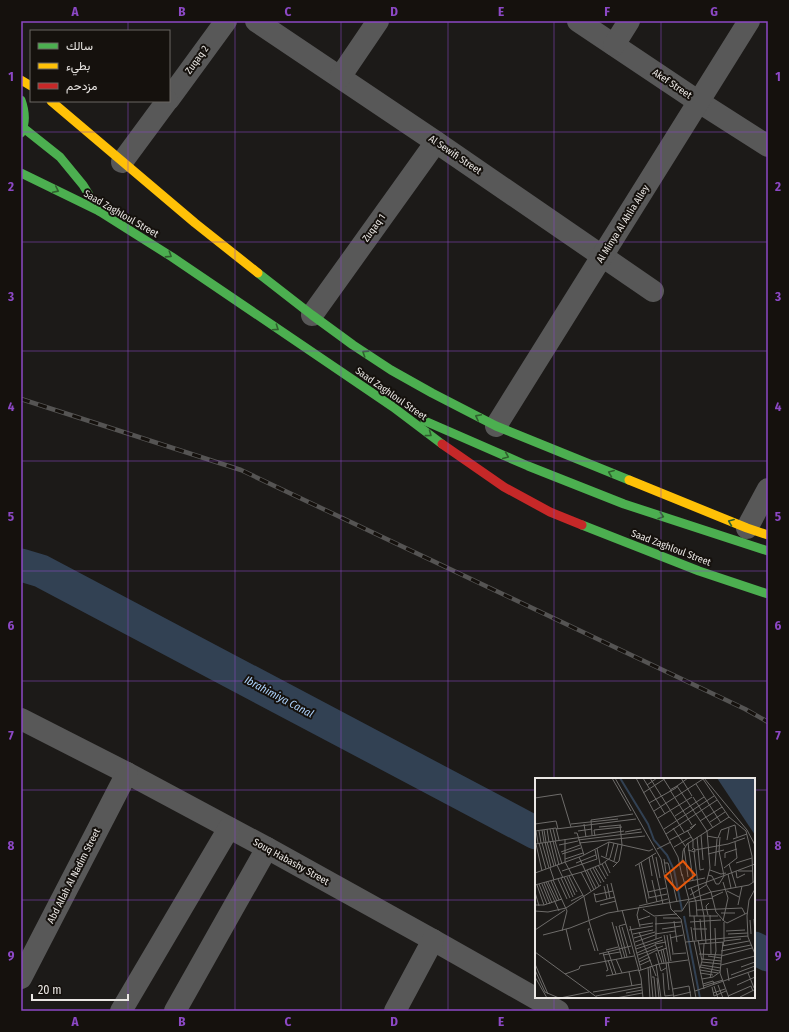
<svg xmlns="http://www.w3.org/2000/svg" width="789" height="1032" font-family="'Fira Sans Condensed',Vazirmatn,sans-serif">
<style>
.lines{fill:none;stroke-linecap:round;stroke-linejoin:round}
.canal{stroke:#324153;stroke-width:33}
.street{stroke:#585858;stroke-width:22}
.fast{stroke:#4caf50;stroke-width:9}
.slow{stroke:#ffc107;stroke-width:9}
.jam{stroke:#c62828;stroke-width:9}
.rail-casing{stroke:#555453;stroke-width:4.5}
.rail{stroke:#15110d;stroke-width:3;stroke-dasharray:9;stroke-linecap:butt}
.oneway{stroke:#30602e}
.grid{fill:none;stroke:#8c48c5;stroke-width:1;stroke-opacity:0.55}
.labels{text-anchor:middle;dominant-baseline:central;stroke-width:4;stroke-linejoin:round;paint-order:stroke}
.street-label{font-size:10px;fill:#eae7e4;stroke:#15110d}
.water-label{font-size:11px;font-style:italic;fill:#afd4fe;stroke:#15110d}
.inset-river{fill:none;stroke:#324153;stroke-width:2}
.inset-road{fill:none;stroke:#6e6c6a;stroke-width:1}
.view{fill:#e8590c;fill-opacity:0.15;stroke:#e8590c;stroke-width:2}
.inset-edge{fill:none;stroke:#eae7e4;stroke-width:2}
.neatline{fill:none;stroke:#8c48c5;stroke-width:1.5}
.grid-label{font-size:13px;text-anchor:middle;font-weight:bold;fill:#8c48c5}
</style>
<rect width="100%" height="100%" fill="#1c1a18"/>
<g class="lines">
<!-- canal -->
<g class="canal">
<polyline points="21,565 41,571 536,833"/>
<polyline points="754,948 768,955"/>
</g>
<!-- street -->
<g class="street">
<polyline points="256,21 436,142 653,291"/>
<polyline points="578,21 699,102 768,146"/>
<polyline points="614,45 629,21"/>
<polyline points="340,77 378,21"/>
<polyline points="169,99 226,21"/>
<polyline points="122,162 167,101"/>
<polyline points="312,315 436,142"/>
<polyline points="496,426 749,21"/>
<polyline points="747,528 768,489"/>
<polyline points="21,719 127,773 267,848 433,940 558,1011"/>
<polyline points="21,978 127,773"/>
<polyline points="121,1011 229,828"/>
<polyline points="175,1011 267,848"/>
<polyline points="395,1011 433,940"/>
</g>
<!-- fast -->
<g class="fast">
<path d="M 21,100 C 25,111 26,122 21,133"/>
<polyline points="21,126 60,157 83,185 99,211"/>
<polyline points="21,173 99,211 172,257 393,407 442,444"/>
<polyline points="258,273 312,315 353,345 391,370 432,393 496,426 629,480"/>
<polyline points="425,421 528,466 624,504 768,551"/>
<polyline points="582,525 699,571 768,594"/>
</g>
<!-- slow -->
<g class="slow">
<polyline points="21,80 31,86"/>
<polyline points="51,101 195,223 258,273"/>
<polyline points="629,480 747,528 768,535"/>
</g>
<!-- jam -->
<polyline class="jam" points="442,444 504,487 550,512 582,525"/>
<defs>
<polyline id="rail" points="21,399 241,470 745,709 768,722"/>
</defs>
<!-- rail casing -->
<use href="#rail" class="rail-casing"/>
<!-- rail -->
<use href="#rail" class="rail"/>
</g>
<!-- one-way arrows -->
<defs><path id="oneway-chevron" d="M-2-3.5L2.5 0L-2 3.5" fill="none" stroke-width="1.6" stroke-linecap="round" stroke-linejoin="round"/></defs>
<g class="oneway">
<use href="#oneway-chevron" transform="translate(56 190) rotate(26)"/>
<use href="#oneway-chevron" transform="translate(169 255) rotate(33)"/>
<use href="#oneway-chevron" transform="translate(276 328) rotate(34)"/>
<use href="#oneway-chevron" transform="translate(365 353) rotate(-147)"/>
<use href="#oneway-chevron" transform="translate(478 417) rotate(-153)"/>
<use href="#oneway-chevron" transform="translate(429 434) rotate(37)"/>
<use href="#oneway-chevron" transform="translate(506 456) rotate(23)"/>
<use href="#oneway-chevron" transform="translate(611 473) rotate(-158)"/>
<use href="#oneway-chevron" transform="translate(661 516) rotate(18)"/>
<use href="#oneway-chevron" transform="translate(731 522) rotate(-158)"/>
</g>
<!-- grid -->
<path class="grid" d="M 128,21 L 128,31M 235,21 L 235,1011M 341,21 L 341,1011M 448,21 L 448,1011M 554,21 L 554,779M 661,21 L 661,779M 128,101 L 128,1011M 21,132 L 768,132M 21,242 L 768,242M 21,351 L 768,351M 21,461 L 768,461M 21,571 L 768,571M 21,681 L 768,681M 21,790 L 536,790M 754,790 L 768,790M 21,900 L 536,900M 754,900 L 768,900M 554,997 L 554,1011M 661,997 L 661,1011"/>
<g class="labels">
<!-- street labels -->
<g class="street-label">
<text transform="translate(197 60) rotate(-54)">Zuqaq 2</text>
<text transform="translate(672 84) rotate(34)">Akef Street</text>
<text transform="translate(455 155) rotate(34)">Al Sewifi Street</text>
<text transform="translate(121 214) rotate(30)">Saad Zaghloul Street</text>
<text transform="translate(623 224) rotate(-58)">Al Minya Al Ahlia Alley</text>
<text transform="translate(374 228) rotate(-54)">Zuqaq 1</text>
<text transform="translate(391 394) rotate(35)">Saad Zaghloul Street</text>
<text transform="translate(671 548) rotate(21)">Saad Zaghloul Street</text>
<text transform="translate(291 862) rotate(29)">Souq Habashy Street</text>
<text transform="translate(74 876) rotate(-63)">Abd Allah Al Nadim Street</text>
</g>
<!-- water labels -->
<g class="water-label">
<text transform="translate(279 697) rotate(28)">Ibrahimiya Canal</text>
</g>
</g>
<!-- overview -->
<g transform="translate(535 778)">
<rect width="220" height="220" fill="#1c1a18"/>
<path d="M 182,0 L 220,0 L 220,57 Z" fill="#324153"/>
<path class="inset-river" d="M 85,0 L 113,46 L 119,62 L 132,77 L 139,92 L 147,132M 149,138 L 165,220"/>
<path class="inset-road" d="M 77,0 L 96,33M 80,0 L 126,81 L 136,131 L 146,141 L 161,220M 101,0 L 143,79 L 147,98M 108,0 L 130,36M 115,0 L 149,54M 128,0 L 135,11M 146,0 L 157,18M 169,0 L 212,52 L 220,67M 168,1 L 194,39 L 211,53 L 217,78 L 218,104M 161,6 L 186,45M 112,7 L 122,0M 142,8 L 172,53 L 175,90 L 171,106 L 176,114M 142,8 L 153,0M 135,12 L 157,47M 108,15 L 131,0M 158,19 L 178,50M 0,20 L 26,16 L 36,49M 114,25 L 141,10 L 142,8 L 135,12M 119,33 L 168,1M 140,38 L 169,19M 123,40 L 157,19M 165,43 L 187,29M 175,44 L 190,34M 0,46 L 21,43 L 23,51M 36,46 L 83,41M 49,46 L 51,59M 64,49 L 86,47M 138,50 L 150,68M 12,51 L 14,64M 15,51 L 24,87M 18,51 L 21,63M 21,51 L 101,41M 129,51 L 179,18M 7,52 L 9,64M 9,52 L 11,64M 152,52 L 158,62 L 158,70M 0,53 L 21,50 L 24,62M 1,53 L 3,65M 4,53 L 6,65M 43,53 L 57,51M 90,54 L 106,51M 39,55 L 42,55 L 49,77M 131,56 L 182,22M 57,57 L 56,42 L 98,36M 166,57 L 168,82M 60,58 L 59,52 L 87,49M 172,58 L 183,60 L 186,52 L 200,47 L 202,59M 162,59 L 165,92 L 169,91M 198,61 L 212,56M 43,62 L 107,54M 135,62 L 156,51 L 161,46 L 155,50M 192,62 L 194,50M 15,63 L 21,88M 20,63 L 27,86M 10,64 L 16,89M 12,64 L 19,88M 4,65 L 11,91M 7,65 L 14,90M 44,65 L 110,58M 153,65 L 158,102M 0,66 L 89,53M 1,66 L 7,93M 24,67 L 43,63M 139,69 L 156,59M 62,70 L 65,86M 149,70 L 153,99M 122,71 L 136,64M 153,72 L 160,74 L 159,70 L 157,72M 160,72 L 193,66 L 210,60M 26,74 L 45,67M 159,74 L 163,107M 27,76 L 46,70M 173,76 L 189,72M 117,77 L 128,126M 66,78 L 82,85M 44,79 L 59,112M 71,79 L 74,64M 114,79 L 117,98M 121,79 L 125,100M 190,80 L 190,75 L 202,71M 30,81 L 48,75M 129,81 L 131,95M 79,83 L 83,66M 30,84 L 49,119 L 54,142M 30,84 L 30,61M 70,84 L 75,95M 106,84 L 114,119M 147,84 L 148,73 L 152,66 L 194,39M 41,85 L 61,77M 130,85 L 133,85 L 134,88 L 142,124M 201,85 L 217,80M 67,86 L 73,98M 104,86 L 112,125M 194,86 L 201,109M 22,87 L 28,100M 63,87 L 71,101M 100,88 L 121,75M 180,88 L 182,61M 60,89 L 69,104M 78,89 L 84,83 L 87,67 L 85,47M 15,90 L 19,102M 58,90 L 66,105M 189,90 L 202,80 L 200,64M 55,91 L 64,108M 52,92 L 61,110M 175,92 L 186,96 L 191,95M 27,93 L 62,81 L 60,72M 201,93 L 202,100 L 210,96M 203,93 L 218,93M 46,94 L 56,113M 0,95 L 47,78 L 74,64 L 114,73 L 118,71M 193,96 L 196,110M 173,97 L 177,98 L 181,106 L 184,106M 34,98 L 42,114M 29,99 L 38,119M 32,99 L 40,117M 26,100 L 35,120M 23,101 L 32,121M 18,102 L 32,133 L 27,153M 117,102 L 122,124M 16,103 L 24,122M 11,104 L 24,133M 13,104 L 22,123M 150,104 L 170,100M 188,104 L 193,120 L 188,143M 9,105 L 17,125M 76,105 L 83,133M 4,106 L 12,126M 7,106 L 15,126M 72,106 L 75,120M 184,106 L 189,98 L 184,73 L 185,59M 0,107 L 47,94 L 67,86 L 75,80 L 79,65M 2,107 L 9,127M 163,107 L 169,138 L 171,166M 69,108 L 72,121M 156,110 L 161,124 L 162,138M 153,111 L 220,86M 220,111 L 214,122 L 212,138 L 213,159 L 220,176M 192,113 L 204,119M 0,114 L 4,128M 113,114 L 131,110M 176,114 L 181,134 L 189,143M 59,115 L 61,124 L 80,119M 59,117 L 78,113M 155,117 L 171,107M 177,119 L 188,114M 113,120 L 132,116M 36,123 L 48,117M 154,124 L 178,120M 154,124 L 155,138M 0,127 L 9,127 L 27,121M 65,127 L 81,123M 203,127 L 207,108M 104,128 L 133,121M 104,129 L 102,137 L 105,149M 108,131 L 119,138 L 142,136M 87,132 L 106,200 L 108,220M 162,132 L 207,130 L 210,136M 0,133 L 13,134 L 31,130 L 66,107M 139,133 L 147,133 L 154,122 L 147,96M 186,135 L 200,135M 173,137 L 171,128 L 174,125M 175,137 L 176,176M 154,138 L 183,138M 159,138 L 161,162M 121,139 L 121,161M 128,140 L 145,140M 165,141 L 167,162M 219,141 L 220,156M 103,142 L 115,138M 215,142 L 216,156M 54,143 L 63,173M 139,143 L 142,164M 189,143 L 192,145 L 212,135M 77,144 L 87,180M 155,144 L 186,142M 189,144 L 189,164M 91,146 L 84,148 L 92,179M 120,146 L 146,144M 105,147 L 118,145M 81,148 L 90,180M 95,148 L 106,192M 87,149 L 95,176M 156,149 L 158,163M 31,151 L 36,172M 55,151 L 53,151 L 60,173M 127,151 L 146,148M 158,151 L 172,151M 0,152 L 30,132M 94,152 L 118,148M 191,153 L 210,152M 104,154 L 121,198M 98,156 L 118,152M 120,156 L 140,153M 135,156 L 138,175M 193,156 L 213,155M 8,157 L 35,150 L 73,135 L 156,121 L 176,114 L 214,107 L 220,103M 129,157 L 134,184M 132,157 L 136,183M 99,160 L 120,154M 135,160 L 148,157M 190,160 L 213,158M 163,162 L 167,183 L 165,190M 159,163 L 169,211M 189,163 L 206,161M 100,164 L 120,157M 131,164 L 120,166 L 123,173 L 132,170M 151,164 L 190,160M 164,166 L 189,164M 101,168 L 127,159M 187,168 L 214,163M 189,168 L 188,164 L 185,195 L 194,220M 101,171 L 128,162M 128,171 L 131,184M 71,172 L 83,169M 126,172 L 129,185M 73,173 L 81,196M 123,173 L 127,185M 186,173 L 216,167M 0,174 L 63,220M 68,175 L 73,192 L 71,193M 102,175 L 120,167M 121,175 L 126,193 L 131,190M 64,176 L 96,168M 137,176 L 151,175M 164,176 L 186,177M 68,177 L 85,174M 103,177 L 128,168M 173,178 L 186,180M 186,178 L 217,170M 81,181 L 87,195M 104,181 L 122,172M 167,181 L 186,183M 73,182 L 78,197M 168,182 L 169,166M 104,184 L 115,179M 131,184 L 134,212M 133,184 L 139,220M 167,184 L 186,186M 0,186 L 13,216M 121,186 L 126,220M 105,187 L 116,182M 166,187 L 186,190M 186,187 L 220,178M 115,188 L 118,220M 113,189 L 115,220M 165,189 L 185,193M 206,189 L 220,184M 192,190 L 194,203M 0,192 L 10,214 L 24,220M 165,192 L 183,195M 103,193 L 124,186 L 153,182M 94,194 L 97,208M 128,195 L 129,211M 165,195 L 178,197M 213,195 L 219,210M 30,196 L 44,191 L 45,188 L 99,178M 196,197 L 220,188M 71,198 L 103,192M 0,199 L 12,220M 117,199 L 119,199 L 121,220M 122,200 L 124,220M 175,200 L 181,173 L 180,150M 167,201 L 178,199 L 185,194M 168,206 L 178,203 L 179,206M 183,207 L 188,220M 202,207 L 220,199M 168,208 L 188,202M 179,208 L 183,220M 177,209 L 179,218 L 191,213M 129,211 L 130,218 L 138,217M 138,211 L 154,208 L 156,220M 160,213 L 220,192M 58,214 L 107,206M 91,215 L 107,212M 178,215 L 190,211M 61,218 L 107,209M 139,218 L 156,214M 193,218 L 216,208 L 218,213M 205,219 L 219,212M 25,220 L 54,214M 43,220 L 57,220M 81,220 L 107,215"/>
<path class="view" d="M 148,83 L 160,97 L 142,112 L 130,98 Z"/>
<rect width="220" height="220" class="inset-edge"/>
</g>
<!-- border -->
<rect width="789" height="1032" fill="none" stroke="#15110d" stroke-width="44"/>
<!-- legend -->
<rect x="30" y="30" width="140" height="72" fill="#15110d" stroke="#6a6763"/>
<rect x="38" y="43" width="20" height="6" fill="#4caf50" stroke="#6a6763"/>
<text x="66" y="50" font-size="12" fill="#eae7e4">سالك</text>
<rect x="38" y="63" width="20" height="6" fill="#ffc107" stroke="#6a6763"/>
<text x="66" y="70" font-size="12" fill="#eae7e4">بطيء</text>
<rect x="38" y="83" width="20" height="6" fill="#c62828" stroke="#6a6763"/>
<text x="66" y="90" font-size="12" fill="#eae7e4">مزدحم</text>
<!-- scale -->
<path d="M32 994v6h96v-6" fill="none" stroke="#eae7e4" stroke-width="2"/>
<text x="38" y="994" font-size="12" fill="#eae7e4" stroke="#15110d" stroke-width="3" paint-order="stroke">20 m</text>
<rect x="22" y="22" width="745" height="988" class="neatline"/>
<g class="grid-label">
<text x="75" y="16">A</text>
<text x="182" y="16">B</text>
<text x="288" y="16">C</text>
<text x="394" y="16">D</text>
<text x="501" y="16">E</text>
<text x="607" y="16">F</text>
<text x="714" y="16">G</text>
<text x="11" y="81">1</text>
<text x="778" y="81">1</text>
<text x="11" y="191">2</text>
<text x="778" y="191">2</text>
<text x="11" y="301">3</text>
<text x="778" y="301">3</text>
<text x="11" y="411">4</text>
<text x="778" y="411">4</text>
<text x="11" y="521">5</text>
<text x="778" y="521">5</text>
<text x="11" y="630">6</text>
<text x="778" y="630">6</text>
<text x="11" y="740">7</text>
<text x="778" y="740">7</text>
<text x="11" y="850">8</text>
<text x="778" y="850">8</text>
<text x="11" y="960">9</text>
<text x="778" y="960">9</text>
<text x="75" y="1026">A</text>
<text x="182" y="1026">B</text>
<text x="288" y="1026">C</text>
<text x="394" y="1026">D</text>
<text x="501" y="1026">E</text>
<text x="607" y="1026">F</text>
<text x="714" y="1026">G</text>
</g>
</svg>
